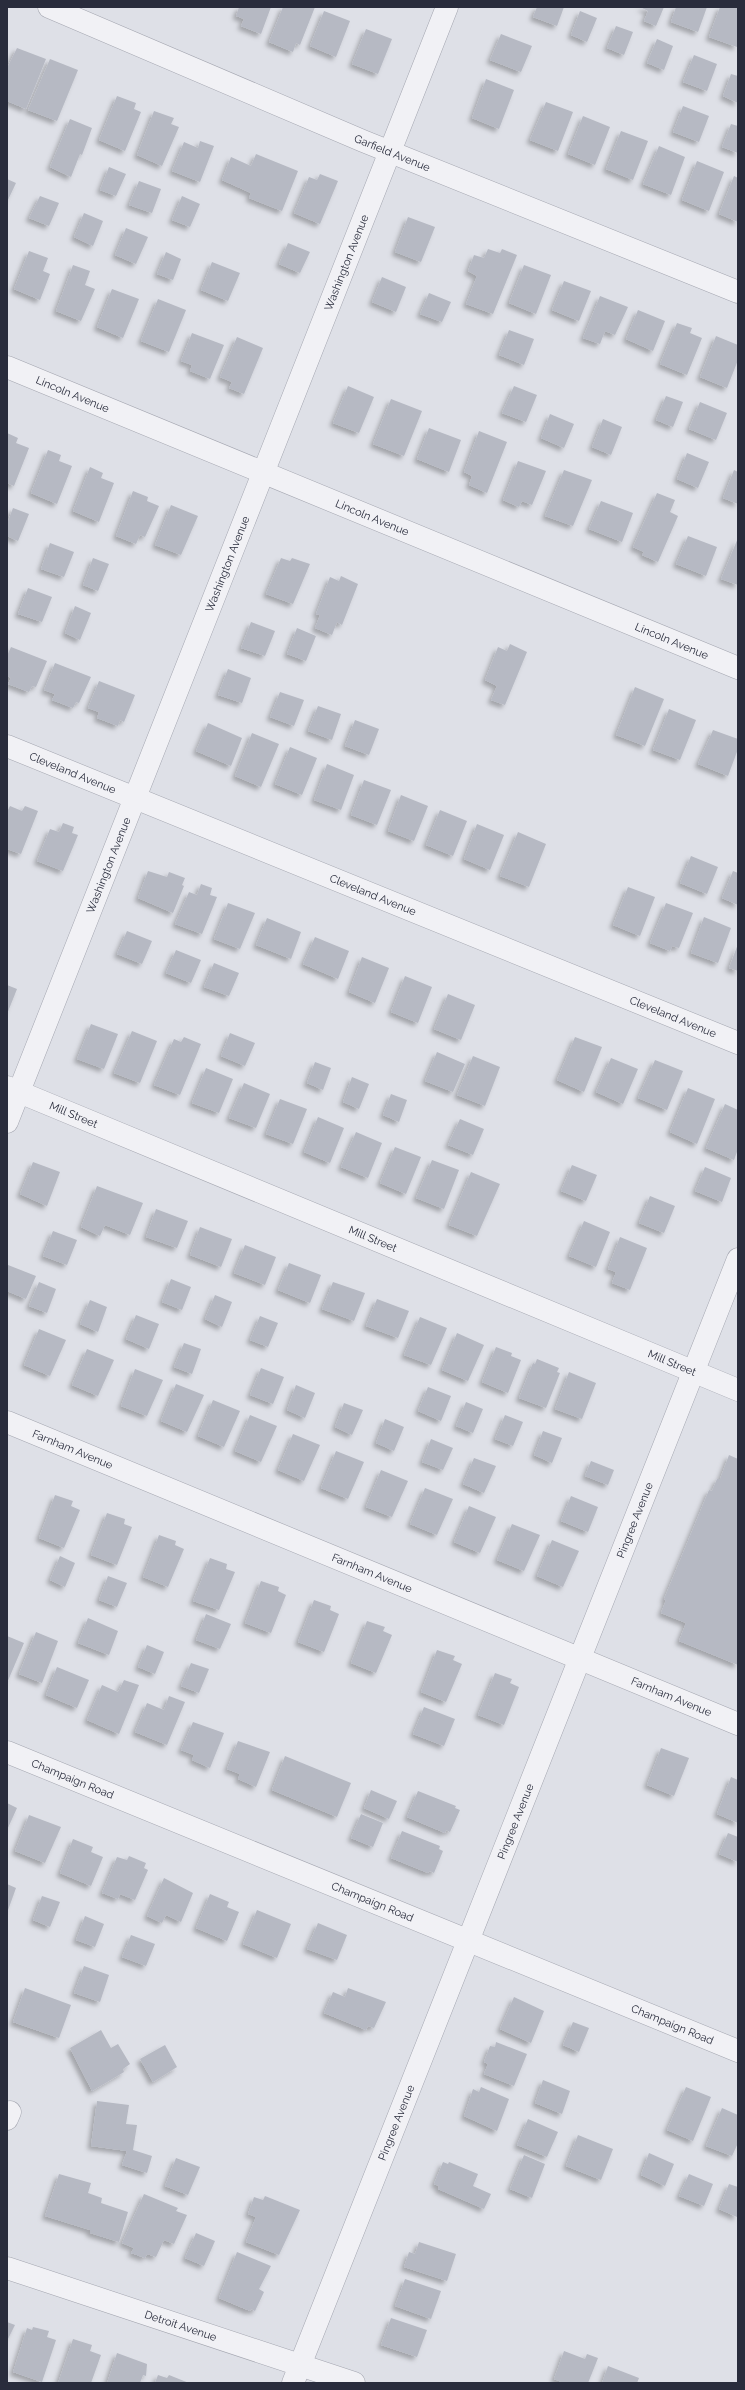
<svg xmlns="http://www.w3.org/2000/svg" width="745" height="2390" font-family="Raleway,sans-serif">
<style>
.building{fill:#b6b9c3;filter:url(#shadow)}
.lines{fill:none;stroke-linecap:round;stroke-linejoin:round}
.street-casing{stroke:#a4a6b0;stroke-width:23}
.street{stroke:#f1f1f5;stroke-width:22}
.labels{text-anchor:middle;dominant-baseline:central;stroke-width:4;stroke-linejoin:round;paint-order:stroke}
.street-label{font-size:11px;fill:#292c3c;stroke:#edeff4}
</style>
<defs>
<filter id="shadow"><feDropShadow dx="-3.5" dy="3.5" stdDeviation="2" flood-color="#0004"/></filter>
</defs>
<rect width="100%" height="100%" fill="#dee0e7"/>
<!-- building -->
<g class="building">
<polygon points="239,7 271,7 261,34 241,26 244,19 236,16"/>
<polygon points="283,7 315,7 300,45 296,43 293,52 269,42"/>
<polygon points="537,7 564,7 557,26 533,17"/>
<polygon points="640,7 664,7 656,26 644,21 648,11"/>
<polygon points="676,7 707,7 698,32 671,22"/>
<polygon points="720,7 738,7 737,47 709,37"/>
<polygon points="324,11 350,21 336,57 310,46"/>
<polygon points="580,11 597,18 587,42 571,35"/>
<polygon points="616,26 633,32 624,55 607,48"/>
<polygon points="366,29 392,39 378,74 352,64"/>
<polygon points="501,34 532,46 521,72 490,60"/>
<polygon points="657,39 673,46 664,70 647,63"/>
<polygon points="17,48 46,59 26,109 7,101 7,68"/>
<polygon points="694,55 717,64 707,91 683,82"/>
<polygon points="50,59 78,70 57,121 28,110"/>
<polygon points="731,74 738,76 738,103 723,96"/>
<polygon points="486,79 514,90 499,129 472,118"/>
<polygon points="117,96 136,103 134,109 141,112 125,151 99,140"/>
<polygon points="546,102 573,112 558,151 530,140"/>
<polygon points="683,106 709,116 699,142 673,132"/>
<polygon points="154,111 174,118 171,124 179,127 162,166 137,155"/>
<polygon points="583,116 610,127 595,165 568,154"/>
<polygon points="70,119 92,128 82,155 80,154 71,177 50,167"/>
<polygon points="731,124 738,126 738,153 722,147"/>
<polygon points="621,131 648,141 633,180 606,169"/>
<polygon points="200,141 214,146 200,182 172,171 184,142 198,148"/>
<polygon points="659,146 685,157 671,195 643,184"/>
<polygon points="256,154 298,171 282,211 249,198 251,193 222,180 231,157 251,166"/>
<polygon points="697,161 724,172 709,211 682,200"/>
<polygon points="109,167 126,174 116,196 100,190"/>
<polygon points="320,174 338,181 320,224 294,213 309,177 317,180"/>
<polygon points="734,176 738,178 738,222 719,214"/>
<polygon points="7,179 16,183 7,202"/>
<polygon points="139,181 161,189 152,213 129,205"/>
<polygon points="40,196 59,203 49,226 29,218"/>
<polygon points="182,196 200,204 190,227 172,220"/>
<polygon points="84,213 103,221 93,246 74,237"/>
<polygon points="408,217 435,227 421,262 395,252"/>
<polygon points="126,228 148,237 136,264 115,255"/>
<polygon points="288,243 310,252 300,273 279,264"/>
<polygon points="488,249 500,253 502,249 517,255 493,314 466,304 477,276 468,271 474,255 484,258"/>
<polygon points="29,251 48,258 43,271 50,274 40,300 14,289"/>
<polygon points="166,252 181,259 173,280 157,274"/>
<polygon points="212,262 240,273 228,301 201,290"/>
<polygon points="73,265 90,271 85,285 95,289 81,321 56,311"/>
<polygon points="524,265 551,275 536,314 509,303"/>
<polygon points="382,277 406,287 396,312 372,302"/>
<polygon points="564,281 591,291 579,321 552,310"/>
<polygon points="112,289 139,299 123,338 97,327"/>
<polygon points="429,293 451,302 442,322 420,314"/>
<polygon points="600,296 628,307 615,335 605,331 600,344 583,338"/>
<polygon points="158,299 186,310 169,352 141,341"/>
<polygon points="638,310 665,321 653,351 626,339"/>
<polygon points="677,323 692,328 690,333 702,338 687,375 660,364"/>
<polygon points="509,330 534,339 524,365 499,355"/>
<polygon points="192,333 224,345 210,379 190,371 192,365 181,361"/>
<polygon points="716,336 738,345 738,360 727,388 700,377"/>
<polygon points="237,337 263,348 244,394 229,388 232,382 220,377"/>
<polygon points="348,386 374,397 359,433 333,423"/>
<polygon points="514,386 537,395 526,422 502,413"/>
<polygon points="666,396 683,402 673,427 656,420"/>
<polygon points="391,399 422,411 404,456 373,444"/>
<polygon points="700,402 727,413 716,440 689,429"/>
<polygon points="550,414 574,424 564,448 541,438"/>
<polygon points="603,419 622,427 611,455 592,447"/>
<polygon points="429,428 461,440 449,472 417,459"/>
<polygon points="479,431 507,442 487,493 469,485 472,476 464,472"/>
<polygon points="7,433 18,438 16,443 29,448 14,486 7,483"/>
<polygon points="48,450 61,455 59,461 72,466 57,504 31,493"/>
<polygon points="687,453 709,462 698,488 677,479"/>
<polygon points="518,461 546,471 532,505 522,501 519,507 503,500"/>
<polygon points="90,467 103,473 101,478 114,483 99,522 73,511"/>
<polygon points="564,470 592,480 573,526 545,516"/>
<polygon points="734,470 738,472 738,504 723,498"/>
<polygon points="133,491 148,497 147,501 159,506 145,537 140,535 136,544 116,536"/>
<polygon points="657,493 675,500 670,512 678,516 658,562 642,555 644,552 633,547"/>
<polygon points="601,501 633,513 622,542 589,529"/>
<polygon points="171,505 198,516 181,555 155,545"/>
<polygon points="13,508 29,514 18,541 7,536 7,524"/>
<polygon points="688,536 717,547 706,576 676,564"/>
<polygon points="738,538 738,585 721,579"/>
<polygon points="50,543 74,552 64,577 41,569"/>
<polygon points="93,558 109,564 98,591 83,585"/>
<polygon points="281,558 290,561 292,558 310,564 293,604 266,594"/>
<polygon points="341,576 358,584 342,625 337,622 332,635 315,628 320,615 316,614 330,577 339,581"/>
<polygon points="28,588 52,597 42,622 18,614"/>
<polygon points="75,606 91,613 80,640 65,633"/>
<polygon points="251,622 275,631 265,656 241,648"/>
<polygon points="297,628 316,636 306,661 287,654"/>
<polygon points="510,644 527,652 505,705 491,700 497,686 485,680 498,647 507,651"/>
<polygon points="11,647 47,661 36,687 32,686 29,692 8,684 11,678 7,676 7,656"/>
<polygon points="55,663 91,677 79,703 76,702 73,708 52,700 55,694 44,690"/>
<polygon points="228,669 251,678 242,703 218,695"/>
<polygon points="99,681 135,695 124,722 120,720 118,726 97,718 99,712 88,708"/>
<polygon points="635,687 664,699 645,746 616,735"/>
<polygon points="280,692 304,700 294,726 270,717"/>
<polygon points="318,706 341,714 332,740 308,731"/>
<polygon points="669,709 696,720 680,760 653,750"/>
<polygon points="355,720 379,729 369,755 345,746"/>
<polygon points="208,723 242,738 231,766 196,751"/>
<polygon points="713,730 738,739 738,749 728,776 698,764"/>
<polygon points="252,733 279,744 261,787 235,776"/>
<polygon points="290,747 317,758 302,795 275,784"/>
<polygon points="327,764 354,775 341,810 314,800"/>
<polygon points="364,780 391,790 377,825 351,815"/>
<polygon points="401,795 428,806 414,841 388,831"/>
<polygon points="10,806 22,811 25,806 38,811 21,854 7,849 7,812"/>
<polygon points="440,810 467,821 453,856 426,845"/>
<polygon points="63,823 74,827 72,833 78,835 63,871 37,861 50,829 59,832"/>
<polygon points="477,824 504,835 490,870 464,859"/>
<polygon points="518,832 546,844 529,887 500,876"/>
<polygon points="691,856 718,867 707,894 680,883"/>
<polygon points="148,871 167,877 169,872 185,878 182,885 184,886 173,913 138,898"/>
<polygon points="733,871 738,873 738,905 722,898"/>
<polygon points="201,884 212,888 210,895 217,897 202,934 175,924 189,892 197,895"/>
<polygon points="628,887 655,897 640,936 613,925"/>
<polygon points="228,903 255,913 240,949 214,939"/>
<polygon points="666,903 693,913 679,948 672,946 670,951 650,943"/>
<polygon points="704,917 731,928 718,963 691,953"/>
<polygon points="267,918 301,932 291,959 256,945"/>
<polygon points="127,931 152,941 142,964 117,954"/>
<polygon points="315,937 349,951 338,979 303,964"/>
<polygon points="738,944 738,971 729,968"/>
<polygon points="176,950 201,960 191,983 166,973"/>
<polygon points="362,957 389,968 375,1003 349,992"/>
<polygon points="214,963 239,973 229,996 204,987"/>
<polygon points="405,976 432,987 418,1023 391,1012"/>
<polygon points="7,985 17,989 7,1014"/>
<polygon points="448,994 475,1005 461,1040 434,1029"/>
<polygon points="91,1024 118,1034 104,1069 77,1059"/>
<polygon points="132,1031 157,1041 140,1083 114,1073"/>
<polygon points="230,1033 255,1043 245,1066 221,1056"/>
<polygon points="184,1037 201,1044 180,1095 154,1085 174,1039 181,1042"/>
<polygon points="575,1037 602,1047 584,1092 557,1080"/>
<polygon points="437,1052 465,1064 453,1092 425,1081"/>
<polygon points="473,1056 500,1067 485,1106 457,1095"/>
<polygon points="611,1058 638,1069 623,1104 596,1092"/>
<polygon points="655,1060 683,1071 667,1110 638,1098"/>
<polygon points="315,1062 331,1068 323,1090 307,1083"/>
<polygon points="206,1068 233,1079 219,1113 192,1103"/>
<polygon points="352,1077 369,1084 359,1109 343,1102"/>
<polygon points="244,1083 270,1094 256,1128 229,1118"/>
<polygon points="688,1088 715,1099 697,1144 670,1132"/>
<polygon points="391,1094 407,1100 399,1122 383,1115"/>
<polygon points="280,1099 307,1109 293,1144 266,1134"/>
<polygon points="725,1104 738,1110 738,1149 734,1160 706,1148"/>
<polygon points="318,1117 344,1128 330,1163 304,1152"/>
<polygon points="460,1119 484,1129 473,1155 448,1145"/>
<polygon points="356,1132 382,1143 368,1178 341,1167"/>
<polygon points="395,1147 421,1157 406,1194 380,1183"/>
<polygon points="432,1160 459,1170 444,1209 416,1198"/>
<polygon points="33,1162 60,1172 47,1206 20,1194"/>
<polygon points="572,1165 597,1175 586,1201 561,1191"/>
<polygon points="705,1167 731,1178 722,1202 695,1191"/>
<polygon points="471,1172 500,1184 477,1236 449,1225"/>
<polygon points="97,1186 143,1203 130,1235 105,1225 100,1236 81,1227"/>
<polygon points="650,1196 675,1206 664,1233 639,1223"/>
<polygon points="156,1209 188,1221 177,1248 146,1237"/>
<polygon points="584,1221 610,1232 596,1267 569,1256"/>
<polygon points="200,1227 232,1239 221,1267 190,1255"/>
<polygon points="53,1231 77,1240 67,1265 43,1256"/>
<polygon points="620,1237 647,1248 630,1290 612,1283 616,1272 608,1269"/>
<polygon points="245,1245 276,1257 265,1285 234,1273"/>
<polygon points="289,1263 321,1275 310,1303 278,1290"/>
<polygon points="8,1265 36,1276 26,1299 7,1291"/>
<polygon points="171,1279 191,1287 182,1310 162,1302"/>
<polygon points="39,1282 56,1289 47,1313 29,1306"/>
<polygon points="333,1282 365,1293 354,1321 322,1309"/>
<polygon points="215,1295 232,1302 222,1327 205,1319"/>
<polygon points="377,1299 409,1311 398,1338 366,1326"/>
<polygon points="90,1300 107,1307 98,1332 80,1324"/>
<polygon points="136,1315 159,1324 149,1349 126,1339"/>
<polygon points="260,1316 278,1323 268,1347 250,1340"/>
<polygon points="420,1317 447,1328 431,1365 404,1355"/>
<polygon points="39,1329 66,1340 50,1376 24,1365"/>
<polygon points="457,1333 484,1345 468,1381 442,1370"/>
<polygon points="184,1343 201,1349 192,1374 174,1367"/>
<polygon points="496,1347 512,1353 511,1356 521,1360 508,1393 482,1382"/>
<polygon points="87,1349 114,1360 98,1396 72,1385"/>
<polygon points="537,1359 559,1368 557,1372 560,1373 546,1408 519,1398 533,1363 535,1364"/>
<polygon points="261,1368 284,1377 273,1404 250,1395"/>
<polygon points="135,1369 163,1380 147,1416 121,1406"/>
<polygon points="569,1372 596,1383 582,1419 555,1409"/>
<polygon points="176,1384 204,1395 187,1432 161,1421"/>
<polygon points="296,1385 315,1393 305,1418 287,1410"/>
<polygon points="428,1387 451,1396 441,1421 418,1411"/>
<polygon points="213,1400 240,1411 224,1447 198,1436"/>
<polygon points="466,1402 483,1409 473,1433 456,1426"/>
<polygon points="344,1403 363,1410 352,1435 335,1427"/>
<polygon points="250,1415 277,1426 261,1462 235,1451"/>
<polygon points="505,1415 523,1422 513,1446 495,1439"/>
<polygon points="385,1419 404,1427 394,1451 376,1443"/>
<polygon points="543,1431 562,1438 552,1463 534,1455"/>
<polygon points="293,1434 320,1445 304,1481 278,1470"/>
<polygon points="431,1439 453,1448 443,1470 422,1462"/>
<polygon points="336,1451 364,1462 348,1499 321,1488"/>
<polygon points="729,1455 738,1459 738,1665 679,1641 686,1623 661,1613 666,1600 664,1599 709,1490 712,1491 717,1479 720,1479"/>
<polygon points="474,1458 496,1466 484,1493 463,1484"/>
<polygon points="591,1461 614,1470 608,1485 585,1476"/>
<polygon points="381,1470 408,1481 392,1517 366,1507"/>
<polygon points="425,1488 453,1499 437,1535 410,1524"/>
<polygon points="55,1495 73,1501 71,1506 80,1510 64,1548 39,1538"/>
<polygon points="571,1496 598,1507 588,1532 561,1521"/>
<polygon points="469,1506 496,1517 480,1553 454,1542"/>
<polygon points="107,1513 125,1519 124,1524 132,1527 117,1565 91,1555"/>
<polygon points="512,1524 540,1535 524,1571 497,1560"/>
<polygon points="159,1535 176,1541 175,1545 184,1549 168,1587 143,1577"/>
<polygon points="552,1540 579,1551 563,1587 537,1576"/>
<polygon points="60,1556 75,1563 65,1587 50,1580"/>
<polygon points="210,1558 227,1564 226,1569 235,1572 219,1610 193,1601"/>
<polygon points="108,1576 127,1583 117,1607 99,1600"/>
<polygon points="261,1581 279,1587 278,1591 286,1595 271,1633 245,1623"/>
<polygon points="314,1600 331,1606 330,1610 339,1614 324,1652 298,1642"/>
<polygon points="206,1614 231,1624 220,1649 196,1640"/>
<polygon points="88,1618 118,1631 109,1655 78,1643"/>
<polygon points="367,1621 385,1627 383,1631 392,1635 376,1673 351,1663"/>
<polygon points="36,1632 58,1641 42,1683 19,1674"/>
<polygon points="7,1636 24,1643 7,1683"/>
<polygon points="147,1645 164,1652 155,1674 138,1667"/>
<polygon points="437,1650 455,1656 453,1660 462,1664 446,1702 421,1692"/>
<polygon points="191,1663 209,1669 199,1693 181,1686"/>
<polygon points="57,1667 89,1680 77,1708 46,1695"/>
<polygon points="495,1673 512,1679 510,1683 519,1687 504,1725 478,1715"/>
<polygon points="124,1680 139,1685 119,1734 87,1720 102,1685 118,1692"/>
<polygon points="169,1696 185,1702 167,1745 135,1732 147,1703 164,1710"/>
<polygon points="424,1707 455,1719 444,1746 413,1734"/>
<polygon points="193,1722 224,1733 210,1768 192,1760 194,1755 181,1750"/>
<polygon points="238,1741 270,1752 256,1787 238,1779 240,1774 227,1769"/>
<polygon points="661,1748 689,1758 674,1796 647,1785"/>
<polygon points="285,1756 351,1783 337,1817 272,1790"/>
<polygon points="731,1777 738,1780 738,1823 717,1814"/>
<polygon points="371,1790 397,1801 389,1819 364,1808"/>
<polygon points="418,1791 456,1806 455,1808 460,1810 450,1832 446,1830 445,1833 407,1817"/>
<polygon points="7,1803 17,1808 7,1830"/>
<polygon points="361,1814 383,1823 373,1847 351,1838"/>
<polygon points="29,1815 61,1827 45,1863 15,1851"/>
<polygon points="402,1831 440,1846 439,1849 443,1851 434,1873 430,1871 428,1873 391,1858"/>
<polygon points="728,1833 738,1837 738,1862 719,1854"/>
<polygon points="73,1839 93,1847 91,1852 103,1857 91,1886 60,1873"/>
<polygon points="129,1856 146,1863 144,1868 148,1870 135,1900 120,1894 118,1899 102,1893 117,1857 127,1860"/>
<polygon points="164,1878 193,1893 181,1922 166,1915 162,1923 147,1916"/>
<polygon points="7,1884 16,1888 7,1913"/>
<polygon points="210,1894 229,1902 227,1907 239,1912 227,1941 196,1928"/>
<polygon points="42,1896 60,1902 50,1927 33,1920"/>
<polygon points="257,1910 291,1924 277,1958 243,1944"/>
<polygon points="85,1916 104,1924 95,1947 76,1940"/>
<polygon points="318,1923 347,1935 337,1960 307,1949"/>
<polygon points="131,1935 155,1944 146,1966 122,1957"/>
<polygon points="84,1966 109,1975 100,2002 74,1993"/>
<polygon points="25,1988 71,2005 59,2038 13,2022"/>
<polygon points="348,1988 386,2002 374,2028 368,2026 366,2030 324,2013 333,1992 345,1997"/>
<polygon points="514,1997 544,2011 531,2043 500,2029"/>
<polygon points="573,2022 589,2028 579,2052 563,2045"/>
<polygon points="101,2030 111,2048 118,2044 130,2064 123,2069 124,2072 92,2091 70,2048"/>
<polygon points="496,2042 527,2054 514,2086 484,2074 488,2064 484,2062 490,2046 495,2047"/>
<polygon points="165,2045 177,2067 153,2082 140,2059"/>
<polygon points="543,2080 570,2091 562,2114 535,2103"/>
<polygon points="481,2087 509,2099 497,2131 464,2116 473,2089 479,2092"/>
<polygon points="686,2087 711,2097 693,2141 667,2130"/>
<polygon points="97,2101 129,2105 126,2124 137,2125 133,2150 152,2156 147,2173 122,2165 127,2151 91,2146"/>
<polygon points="722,2108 738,2115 738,2143 732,2156 706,2146"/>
<polygon points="528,2119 558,2132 547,2157 517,2145"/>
<polygon points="578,2135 613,2149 601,2180 566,2166"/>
<polygon points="649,2153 674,2164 665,2186 641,2175"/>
<polygon points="524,2155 545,2164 532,2198 510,2189"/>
<polygon points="176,2158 200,2167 188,2195 165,2186"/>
<polygon points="443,2162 448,2164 449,2162 478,2174 473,2186 491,2194 484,2209 438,2189 439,2186 434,2184"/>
<polygon points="59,2174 91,2183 88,2193 102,2198 101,2203 128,2212 119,2242 90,2233 90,2230 45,2216"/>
<polygon points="689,2174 713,2184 704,2206 679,2196"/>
<polygon points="729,2184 738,2187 737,2217 719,2209"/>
<polygon points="144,2194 178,2208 176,2211 187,2215 174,2244 164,2240 156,2257 147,2254 145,2258 131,2253 134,2248 122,2243"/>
<polygon points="265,2196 300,2210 279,2255 246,2242 256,2217 248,2214 254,2197 263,2200"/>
<polygon points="196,2233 215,2241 204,2266 185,2258"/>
<polygon points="419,2242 456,2254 447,2281 404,2267 409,2252 415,2254"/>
<polygon points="237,2252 271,2266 259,2289 264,2292 255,2311 251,2309 250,2311 219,2298"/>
<polygon points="405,2279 441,2291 431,2319 395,2306"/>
<polygon points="391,2318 427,2330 417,2357 381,2345"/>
<polygon points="7,2322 15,2325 7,2341"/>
<polygon points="33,2327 49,2331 47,2337 56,2340 42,2382 13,2372 27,2328 32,2330"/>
<polygon points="73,2339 92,2345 90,2351 101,2355 91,2383 58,2383"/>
<polygon points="564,2351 585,2359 587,2354 598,2358 588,2383 564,2383 554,2379"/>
<polygon points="117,2353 147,2364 146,2376 143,2375 140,2383 107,2383"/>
<polygon points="608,2366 639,2378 637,2383 602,2383"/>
<polygon points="158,2375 167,2378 169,2375 189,2383 155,2383"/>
</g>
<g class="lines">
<defs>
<g id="street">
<path id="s1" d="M 49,7 L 363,141 L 738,292"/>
<path id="s2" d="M 7,367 L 738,668"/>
<path id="s3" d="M 7,746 L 738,1043"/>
<path id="s4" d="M 7,1087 L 738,1390"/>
<path id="s5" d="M 7,1122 L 447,7"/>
<path id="s6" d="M 7,1422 L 738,1724"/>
<path id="s7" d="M 7,1752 L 738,2051"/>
<polyline points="7,2119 10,2112"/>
<path id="s8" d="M 7,2268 L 354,2383"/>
<path id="s9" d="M 293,2383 L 738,1259"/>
</g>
</defs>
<!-- street casing -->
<use href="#street" class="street-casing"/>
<!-- street -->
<use href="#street" class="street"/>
</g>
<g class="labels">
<!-- street labels -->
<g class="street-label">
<text stroke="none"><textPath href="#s1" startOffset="373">Garfield Avenue</textPath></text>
<text stroke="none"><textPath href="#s5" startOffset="924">Washington Avenue</textPath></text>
<text stroke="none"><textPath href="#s2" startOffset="71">Lincoln Avenue</textPath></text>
<text stroke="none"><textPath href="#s2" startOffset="395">Lincoln Avenue</textPath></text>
<text stroke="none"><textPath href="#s5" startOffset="600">Washington Avenue</textPath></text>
<text stroke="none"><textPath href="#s2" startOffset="719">Lincoln Avenue</textPath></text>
<text stroke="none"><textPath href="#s3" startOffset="71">Cleveland Avenue</textPath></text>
<text stroke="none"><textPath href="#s5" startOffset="276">Washington Avenue</textPath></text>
<text stroke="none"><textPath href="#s3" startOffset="395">Cleveland Avenue</textPath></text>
<text stroke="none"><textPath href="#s3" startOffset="719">Cleveland Avenue</textPath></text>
<text stroke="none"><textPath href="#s4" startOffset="72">Mill Street</textPath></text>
<text stroke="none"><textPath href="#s4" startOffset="396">Mill Street</textPath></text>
<text stroke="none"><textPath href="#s4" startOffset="720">Mill Street</textPath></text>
<text stroke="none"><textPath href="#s6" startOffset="71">Farnham Avenue</textPath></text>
<text stroke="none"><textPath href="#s9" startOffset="928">Pingree Avenue</textPath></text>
<text stroke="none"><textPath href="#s6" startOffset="395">Farnham Avenue</textPath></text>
<text stroke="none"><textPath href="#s6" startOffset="719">Farnham Avenue</textPath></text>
<text stroke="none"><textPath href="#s7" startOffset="71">Champaign Road</textPath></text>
<text stroke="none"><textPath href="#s9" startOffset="604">Pingree Avenue</textPath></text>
<text stroke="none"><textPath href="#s7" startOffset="395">Champaign Road</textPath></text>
<text stroke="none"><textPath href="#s7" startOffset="719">Champaign Road</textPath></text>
<text stroke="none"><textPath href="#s9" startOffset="280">Pingree Avenue</textPath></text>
<text stroke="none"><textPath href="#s8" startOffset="183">Detroit Avenue</textPath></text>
</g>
</g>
<!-- border -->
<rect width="745" height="2390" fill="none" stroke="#292c3c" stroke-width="16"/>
</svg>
